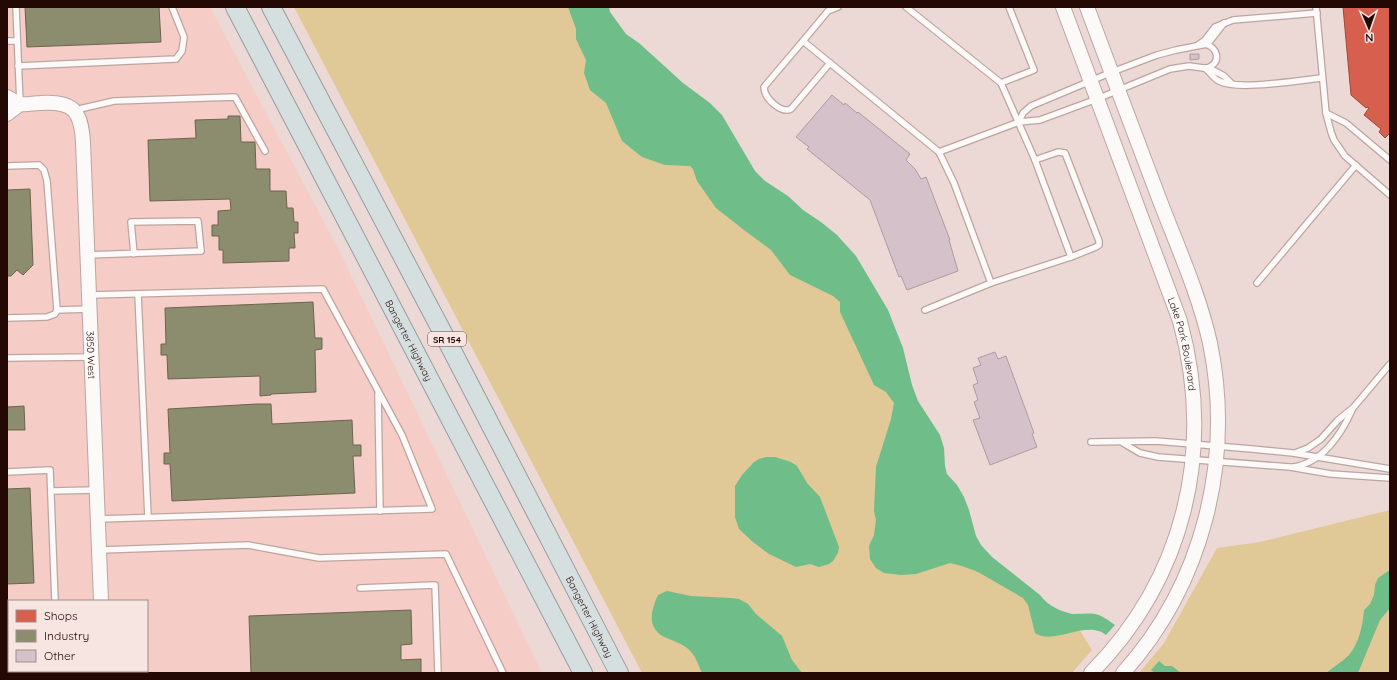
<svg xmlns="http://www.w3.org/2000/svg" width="1397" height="680" font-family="Quicksand,sans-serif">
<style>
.built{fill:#f5cdc6;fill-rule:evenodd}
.green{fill:#e0c897}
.water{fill:#6fbd88}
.shops{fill:#d6604d;stroke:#a14637}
.industry{fill:#8c8c6e;stroke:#6d644e}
.building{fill:#d5c1c9;stroke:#ae9ba2}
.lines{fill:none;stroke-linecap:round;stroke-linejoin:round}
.service-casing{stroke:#bca5a0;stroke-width:8}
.tertiary-casing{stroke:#bca5a0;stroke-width:16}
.trunk-casing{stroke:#989c9d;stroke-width:20}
.service{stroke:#fcf9f9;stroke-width:5.5}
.tertiary{stroke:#fcf9f9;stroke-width:14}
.trunk{stroke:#d6dfe0;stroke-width:18}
.labels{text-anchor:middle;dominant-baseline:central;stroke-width:4;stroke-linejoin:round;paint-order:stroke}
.shield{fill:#f6e5e1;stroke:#634a46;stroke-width:1}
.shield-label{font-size:9px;font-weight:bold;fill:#240804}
.street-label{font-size:10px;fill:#240804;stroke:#f6e5e1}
</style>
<rect width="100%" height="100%" fill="#ecd9d5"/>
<!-- built -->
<path class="built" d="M 7,7 L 210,7 L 340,252 L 542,673 L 7,673 ZM 9,601 L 147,601 L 147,671 L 9,671 Z"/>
<!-- green -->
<g class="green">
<polygon points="294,7 598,7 849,282 975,559 1079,629 1092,650 1072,673 642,673"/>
<polygon points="1390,510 1390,673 1139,673 1164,643 1217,548 1260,542"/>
</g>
<!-- water -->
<g class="water">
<path d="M 568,7 L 609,7 L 610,12 L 626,34 L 639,43 L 683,83 L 710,103 L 722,115 L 755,171 L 765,181 L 788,196 L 803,210 L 821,222 L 837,235 L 856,256 L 888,310 L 903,348 L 912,385 L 918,401 L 940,435 L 944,448 L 945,466 L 947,474 L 957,485 L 964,497 L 969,510 L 976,536 L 981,545 L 992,557 L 1040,595 C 1047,605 1061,612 1073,614 C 1080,614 1088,613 1095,614 C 1103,616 1108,620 1115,625 L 1106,635 C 1087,619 1053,646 1035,633 L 1028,605 L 1023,598 L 978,572 L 962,566 L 950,563 L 916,574 L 901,575 L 884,573 L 876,568 L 870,559 L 869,546 L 874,535 L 876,520 L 874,511 L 876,467 L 891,419 L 894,403 L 886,392 L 874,385 L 840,312 L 840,302 L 833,296 L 790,275 L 771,250 L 744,230 L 716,208 L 697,181 L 693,169 L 690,166 L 665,165 L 642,157 L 622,141 L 606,103 L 590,90 L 584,73 L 586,60 L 576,39 L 576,29 Z"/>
<polygon points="766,457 775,457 791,462 797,466 807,483 820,497 839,547 838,553 833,561 829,564 819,567 810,564 796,567 769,554 753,542 739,529 735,517 735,486 742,475 753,463 759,459"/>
<path d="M 1390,570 L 1390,608 L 1380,620 L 1358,673 L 1326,673 C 1333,667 1342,662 1349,655 C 1359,644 1363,624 1364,610 L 1370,604 L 1374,595 L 1375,585 L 1378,578 Z"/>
<path d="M 667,591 L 691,596 L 731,598 L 739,599 L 748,604 L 756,614 L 782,636 L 792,660 L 802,673 L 702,673 C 699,667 697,659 692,653 C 687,646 677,642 669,639 C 646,630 650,613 658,595 Z"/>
<polygon points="1159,661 1165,666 1172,666 1181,673 1155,673 1151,670"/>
</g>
<!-- shops -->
<polygon class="shops" points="1343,7 1390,7 1390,133 1385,138 1379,132 1381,129 1364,115 1369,108 1367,107 1366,108 1351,95"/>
<!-- industry -->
<g class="industry">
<polygon points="25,7 159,7 161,42 27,47"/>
<polygon points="228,116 240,116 241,142 255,142 256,169 270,169 270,191 286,191 287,208 293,208 294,222 298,222 298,233 294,233 295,248 289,248 289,261 223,263 223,250 219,250 219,236 212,236 212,225 218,225 218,211 231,210 230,199 150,201 148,140 196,138 195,120 228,119"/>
<polygon points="30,189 33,265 23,275 17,270 11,276 7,276 7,190"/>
<polygon points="313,302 315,338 322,338 322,349 315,350 316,392 271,394 271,395 260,396 260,376 168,379 167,355 161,355 161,344 166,344 165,308"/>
<polygon points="257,404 271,404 272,424 352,420 353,445 361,445 361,456 353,456 355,493 172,501 170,464 164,464 164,453 170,453 168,409"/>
<polygon points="24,406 25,430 7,430 7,407"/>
<polygon points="30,488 34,583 7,584 7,489"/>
<polygon points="411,610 412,644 401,645 401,660 421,659 421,673 251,673 249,616"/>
</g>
<!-- building -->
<g class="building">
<polygon points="1190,54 1199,54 1199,59 1190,60"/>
<polygon points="832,95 844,105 845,103 857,113 858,112 910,154 906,160 915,169 921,179 926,177 950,240 949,240 958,271 907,290 901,276 899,277 870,200 807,149 809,147 796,137"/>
<polygon points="995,352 998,359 1006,356 1034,433 1032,434 1037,447 990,465 973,420 980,418 974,402 978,400 973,385 978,383 973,368 981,365 978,358"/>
</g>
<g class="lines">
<defs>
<g id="service">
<polyline points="16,7 20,104"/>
<polyline points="838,7 828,11 803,41 939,152 954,183 991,283 925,310"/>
<polyline points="906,7 1001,83 1035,160 1071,257 991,283"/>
<polyline points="1316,7 1326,113 1331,132 1334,140 1345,156 1390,195"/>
<polyline points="7,41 17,41"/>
<path d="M 803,41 L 764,87 C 764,98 781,114 791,109 L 830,63"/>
<path d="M 1205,44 C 1218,47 1222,63 1207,68"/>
<polyline points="1198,45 1205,40 1215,27 1233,20 1317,13"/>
<polyline points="18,66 176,59 182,51 184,37 172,7"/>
<path d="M 1205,68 C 1210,72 1213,78 1219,81 C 1238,91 1299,80 1322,78"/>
<polyline points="1001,83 1034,70 1009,7"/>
<polyline points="75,110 114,101 235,97 265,151"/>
<polyline points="1326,113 1346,123 1390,160"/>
<polyline points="1019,122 1023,113 1031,106 1112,72 1157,55 1176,50 1207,44 1210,41 1224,23"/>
<polyline points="939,152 1019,122 1040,120 1097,99 1170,69 1189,66 1211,69 1224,76 1232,84"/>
<polyline points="1035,160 1058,152 1065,153 1099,241 1099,245 1096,247 1071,257"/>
<polyline points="7,166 39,165 44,170 47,181 57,310 55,314 47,317 7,318"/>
<polyline points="87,255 201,251 198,221 131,222 134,254"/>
<polyline points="1257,283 1356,165"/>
<polyline points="138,294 148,517"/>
<polyline points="90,295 323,289 402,435 432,509 98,519"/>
<polyline points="57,310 89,309"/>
<polyline points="7,358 91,357"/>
<polyline points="378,394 380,511"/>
<polyline points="1091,442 1156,441 1252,449 1293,453 1390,469"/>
<polyline points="1123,443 1140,453 1158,457 1290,467 1331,474 1390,478"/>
<polyline points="1295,453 1308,448 1321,439 1338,420 1353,408 1390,364"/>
<path d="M 1293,467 C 1322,463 1341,435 1352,410"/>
<polyline points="7,472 50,470 55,601"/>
<polyline points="51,491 96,490"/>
<polyline points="100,550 248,545 319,558 446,554 503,673"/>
<polyline points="360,588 435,585 438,673"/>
<polyline points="7,605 9,605"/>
<polyline points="58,671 58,673"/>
</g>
<g id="tertiary">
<path id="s1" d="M 1063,7 L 1180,321 C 1215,450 1185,578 1091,673"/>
<path d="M 1087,7 C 1111,72 1136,137 1160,201 C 1178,248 1199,294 1210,343 C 1234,460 1203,584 1123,673"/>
<path id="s2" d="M 7,97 C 11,99 16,103 21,104 C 27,105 34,103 40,103 C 73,101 81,110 83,142 L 101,601"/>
<polyline points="7,114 20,104"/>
<polyline points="104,671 104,673"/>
</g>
<g id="trunk">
<path id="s3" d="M 235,7 L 583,673"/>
<path id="s4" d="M 271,7 L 445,337 L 619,673"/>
</g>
</defs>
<!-- service casing -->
<use href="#service" class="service-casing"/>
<!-- tertiary casing -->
<use href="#tertiary" class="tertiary-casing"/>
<!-- trunk casing -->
<use href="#trunk" class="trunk-casing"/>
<!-- service -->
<use href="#service" class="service"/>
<!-- tertiary -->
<use href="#tertiary" class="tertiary"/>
<!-- trunk -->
<use href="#trunk" class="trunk"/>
</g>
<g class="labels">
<!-- shield labels -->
<rect class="shield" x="428" y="332" width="38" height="14" rx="3"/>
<g class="shield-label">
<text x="447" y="339">SR 154</text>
</g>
<!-- street labels -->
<g class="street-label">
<text stroke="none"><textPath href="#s3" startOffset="376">Bangerter Highway</textPath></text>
<text stroke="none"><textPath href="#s1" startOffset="358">Lake Park Boulevard</textPath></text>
<text stroke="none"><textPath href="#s2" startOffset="317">3850 West</textPath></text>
<text stroke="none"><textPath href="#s4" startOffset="688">Bangerter Highway</textPath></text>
</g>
</g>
<!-- border -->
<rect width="1397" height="680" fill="none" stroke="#240804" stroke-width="16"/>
<!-- legend -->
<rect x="8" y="600" width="140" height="72" fill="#f6e5e1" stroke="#a28d89"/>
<rect x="16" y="610" width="20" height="12" fill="#d6604d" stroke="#a28d89"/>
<text x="44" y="620" font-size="12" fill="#240804">Shops</text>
<rect x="16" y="630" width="20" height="12" fill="#8c8c6e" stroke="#a28d89"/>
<text x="44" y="640" font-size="12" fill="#240804">Industry</text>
<rect x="16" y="650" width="20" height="12" fill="#d5c1c9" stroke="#a28d89"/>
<text x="44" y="660" font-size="12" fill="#240804">Other</text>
<!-- north arrow -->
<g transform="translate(1369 28) rotate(178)" stroke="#f6e5e1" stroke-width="3" paint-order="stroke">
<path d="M0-3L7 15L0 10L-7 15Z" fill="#240804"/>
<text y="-6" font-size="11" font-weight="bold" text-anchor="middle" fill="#240804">N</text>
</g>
</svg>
